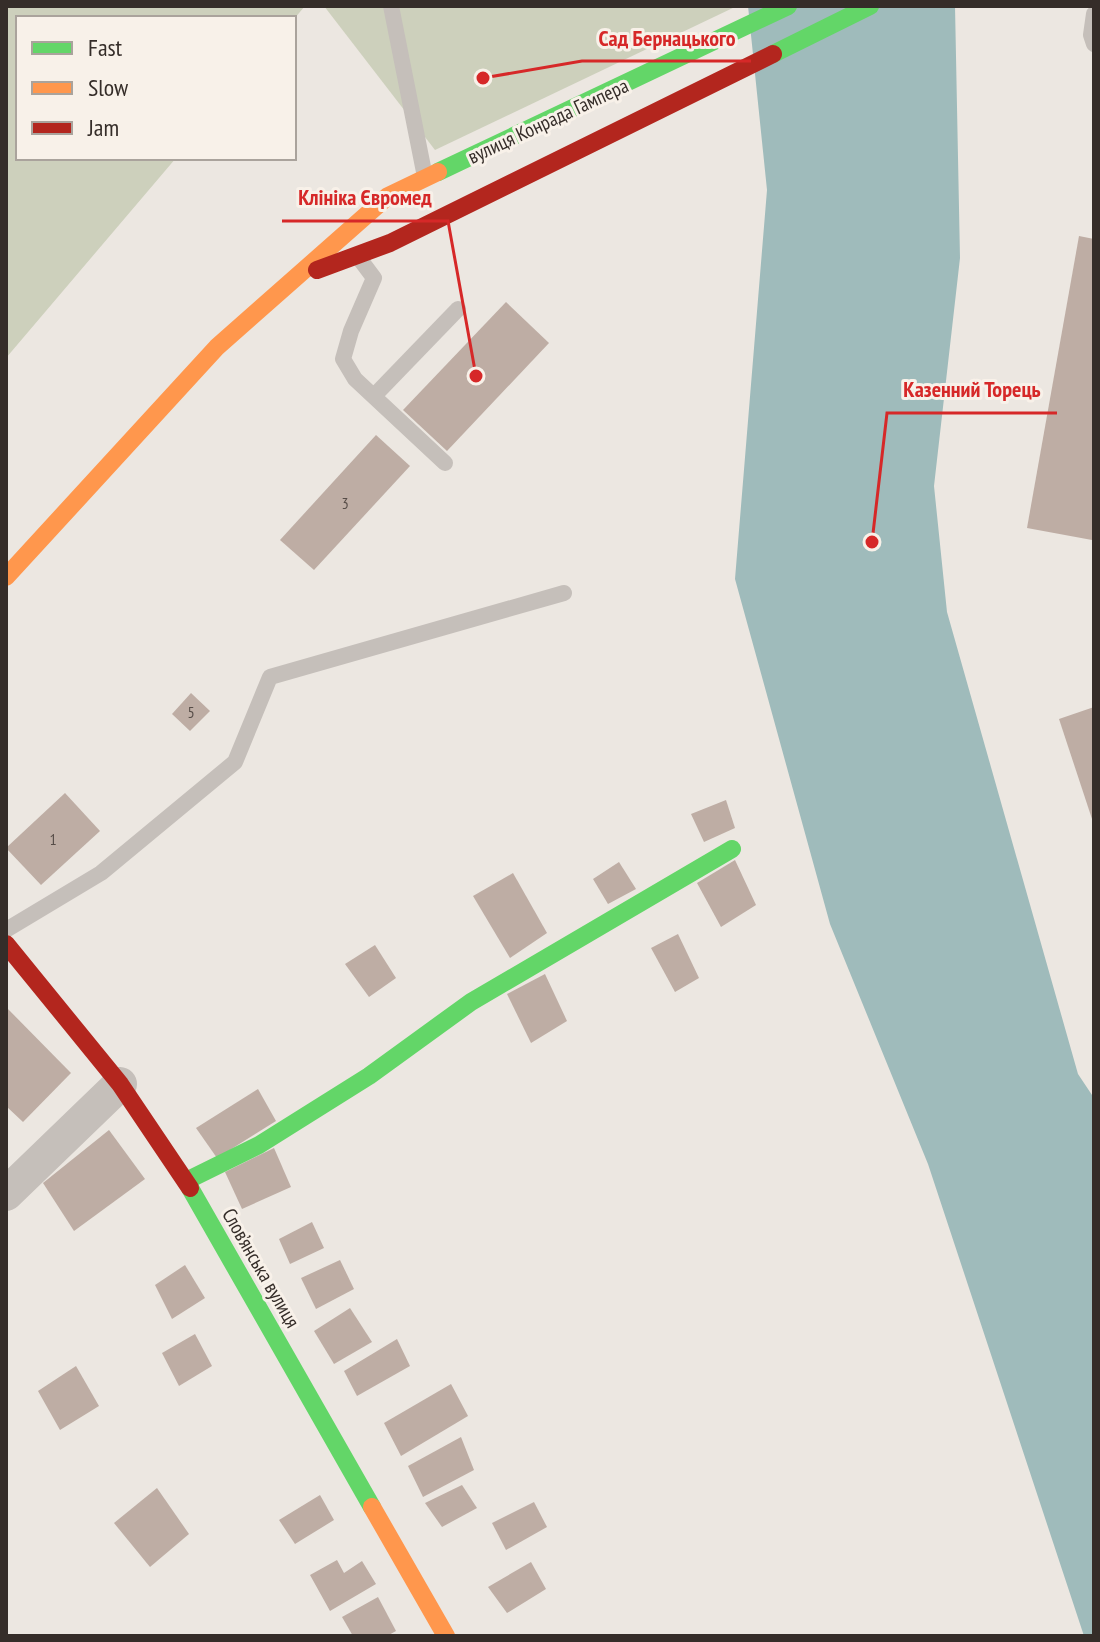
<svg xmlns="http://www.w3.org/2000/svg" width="1100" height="1642" font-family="'PT Sans Narrow',sans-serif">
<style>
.green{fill:#cdd0bc}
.water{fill:#9fbbbb}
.building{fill:#beada4}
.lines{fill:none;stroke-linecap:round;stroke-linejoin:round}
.lane{stroke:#c5bfba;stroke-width:16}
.street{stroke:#c5bfba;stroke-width:34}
.fast{stroke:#63d668;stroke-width:18}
.slow{stroke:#ff974d;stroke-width:18}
.jam{stroke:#b3261e;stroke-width:18}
.labels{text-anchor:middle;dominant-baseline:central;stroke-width:6;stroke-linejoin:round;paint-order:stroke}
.number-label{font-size:16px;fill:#574d48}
.street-label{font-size:20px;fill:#352d29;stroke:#f8f1e9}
.leader{fill:none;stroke:#d62828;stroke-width:3}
.callout-dot{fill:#d62828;stroke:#f8f1e9;stroke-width:3}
.callout-label{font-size:22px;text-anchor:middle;font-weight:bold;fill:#d62828;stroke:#f8f1e9;stroke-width:6;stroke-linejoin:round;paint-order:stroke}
</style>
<rect width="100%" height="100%" fill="#ece7e1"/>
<!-- green -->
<g class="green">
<polygon points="6,6 305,6 294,19 18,18 18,158 176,158 6,358"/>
<polygon points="324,6 737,6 435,150"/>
</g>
<!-- water -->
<polygon class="water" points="748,6 955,6 960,258 934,486 947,612 1078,1074 1094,1098 1094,1636 1084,1636 928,1164 830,924 735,579 767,190"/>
<!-- building -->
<g class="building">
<polygon points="1079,236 1094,239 1092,540 1027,528"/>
<polygon points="506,302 549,343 447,451 403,410"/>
<polygon points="376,435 410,466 314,570 280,540"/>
<polygon points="191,693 210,711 190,731 172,714"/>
<polygon points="1094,707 1094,822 1093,822 1059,719"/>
<polygon points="65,793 100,831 41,885 6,848"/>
<polygon points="726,800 735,828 704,842 691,814"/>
<polygon points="735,860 756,905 721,927 697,883"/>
<polygon points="619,862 636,889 608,904 593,879"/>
<polygon points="513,873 547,933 510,958 473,896"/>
<polygon points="678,934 699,978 675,992 651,948"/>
<polygon points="375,945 396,978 369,997 345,964"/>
<polygon points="545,974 567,1021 531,1043 507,994"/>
<polygon points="6,1007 71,1073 23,1122 6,1106"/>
<polygon points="258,1089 276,1121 217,1158 196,1128"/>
<polygon points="109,1130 145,1179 74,1231 43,1183"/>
<polygon points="274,1148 291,1187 242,1209 225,1172"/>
<polygon points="312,1222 324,1248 290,1264 279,1239"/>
<polygon points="340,1260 354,1289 316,1309 301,1278"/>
<polygon points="185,1265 205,1298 172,1319 155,1285"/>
<polygon points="350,1308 372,1342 334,1364 314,1331"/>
<polygon points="195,1334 212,1366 179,1386 162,1353"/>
<polygon points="397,1339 410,1366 357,1396 344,1371"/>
<polygon points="76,1366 99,1406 60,1430 38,1391"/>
<polygon points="451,1384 468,1416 401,1456 384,1423"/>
<polygon points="461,1437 474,1470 423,1497 408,1466"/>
<polygon points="462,1485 477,1508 442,1527 425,1503"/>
<polygon points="157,1488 189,1534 150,1567 114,1523"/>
<polygon points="320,1495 334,1520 295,1544 279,1520"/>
<polygon points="534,1502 547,1527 506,1550 492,1523"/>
<polygon points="337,1560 344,1573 362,1561 376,1584 330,1611 310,1575"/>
<polygon points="531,1562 546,1589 507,1613 488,1587"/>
<polygon points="378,1597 396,1631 387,1636 353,1636 342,1617"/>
</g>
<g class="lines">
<!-- lane -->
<g class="lane">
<polyline points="391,6 425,177"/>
<polyline points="1094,14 1091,35 1094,44"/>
<polyline points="359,258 374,278 351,331 343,359 355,379 445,463"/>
<polyline points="374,396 458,309"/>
<polyline points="6,930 101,873 235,762 270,677 564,593"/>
</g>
<!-- street -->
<polyline class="street" points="6,1194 120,1084"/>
<!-- fast -->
<g class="fast">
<polyline points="773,54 870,6"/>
<polyline points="438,172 788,6"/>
<polyline points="186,1181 259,1145 369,1076 471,1002 732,849"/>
<polyline points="190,1188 372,1507"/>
</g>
<!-- slow -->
<g class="slow">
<polyline points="6,577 217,347 388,196 438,172"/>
<polyline points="372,1507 446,1636"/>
</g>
<!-- jam -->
<g class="jam">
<polyline points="317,270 390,243 773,54"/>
<polyline points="6,944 120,1084 190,1188"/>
</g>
</g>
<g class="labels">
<!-- number labels -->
<g class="number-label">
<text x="345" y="503">3</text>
<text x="191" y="712">5</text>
<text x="53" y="839">1</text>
</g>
<!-- street labels -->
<g class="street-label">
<text transform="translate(548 121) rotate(-25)">вулиця Конрада Гампера</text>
<text transform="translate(261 1268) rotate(60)">Слов’янська вулиця</text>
</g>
</g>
<!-- callouts -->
<path class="leader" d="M483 78L582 61H751M476 376L448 221H282M872 542L887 413H1057"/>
<g class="callout-dot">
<circle cx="483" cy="78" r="8"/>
<circle cx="476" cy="376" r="8"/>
<circle cx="872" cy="542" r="8"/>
</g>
<g class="callout-label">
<text x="667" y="46">Сад Бернацького</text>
<text x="365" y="205">Клініка Євромед</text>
<text x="972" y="397">Казенний Торець</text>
</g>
<!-- border -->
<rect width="1100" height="1642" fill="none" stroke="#352d29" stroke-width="16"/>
<!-- legend -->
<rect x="16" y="16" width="280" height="144" fill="#f8f1e9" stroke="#aaa39c" stroke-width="2"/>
<rect x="32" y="42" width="40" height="12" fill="#63d668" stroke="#aaa39c" stroke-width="2"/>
<text x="88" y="56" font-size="24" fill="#352d29">Fast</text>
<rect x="32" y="82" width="40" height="12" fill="#ff974d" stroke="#aaa39c" stroke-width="2"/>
<text x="88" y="96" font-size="24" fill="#352d29">Slow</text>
<rect x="32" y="122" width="40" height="12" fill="#b3261e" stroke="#aaa39c" stroke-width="2"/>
<text x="88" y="136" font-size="24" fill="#352d29">Jam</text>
</svg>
